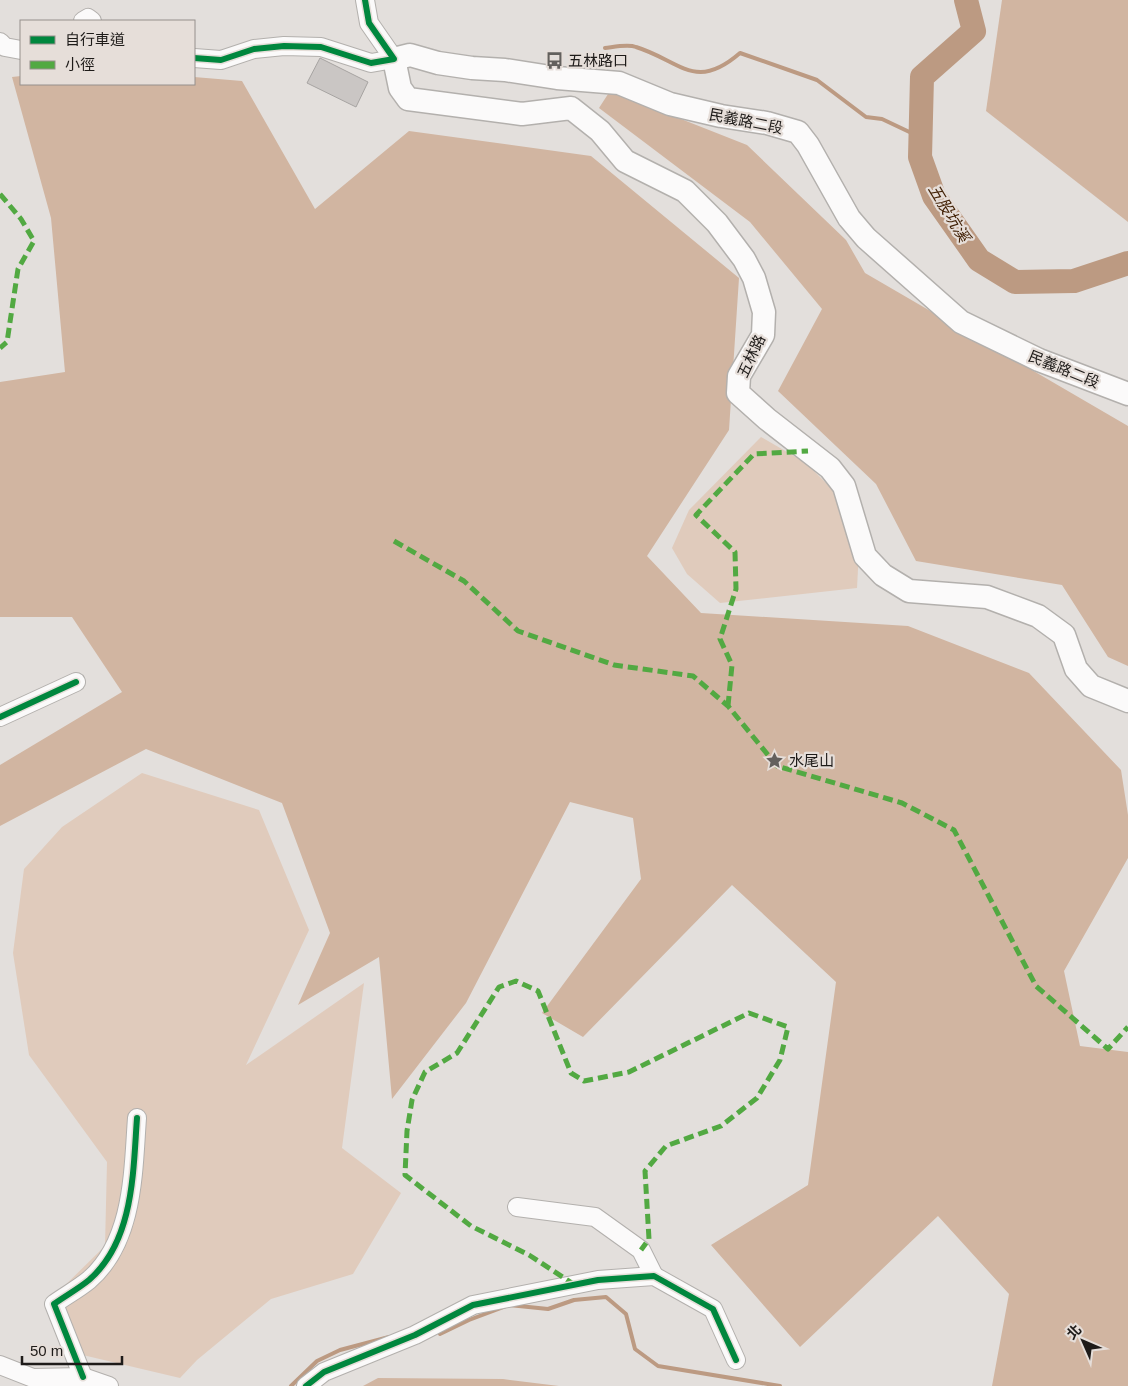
<svg xmlns="http://www.w3.org/2000/svg" width="1128" height="1386" font-family="Arial,'Noto Sans TC',sans-serif">
<style>
.green{fill:#e0cbbc}
.forest{fill:#d1b5a1}
.lines{fill:none;stroke-linecap:round;stroke-linejoin:round}
.stream{stroke:#bc9a82;stroke-width:4}
.river{stroke:#bc9a82;stroke-width:24}
.building{fill:#cac6c4;stroke:#a7a4a2}
.minor-casing{stroke:#b3b0ad;stroke-width:20}
.major-casing{stroke:#b3b0ad;stroke-width:25}
.minor{stroke:#fbfafa;stroke-width:18}
.major{stroke:#fbfafa;stroke-width:22}
.quiet{stroke:#52a942;stroke-width:5;stroke-dasharray:10 5;stroke-linecap:butt}
.cycleway-casing{stroke:#e6ded9;stroke-width:9}
.cycleway{stroke:#00873e;stroke-width:6}
.labels{text-anchor:middle;dominant-baseline:central;stroke-width:4.5;stroke-linejoin:round;paint-order:stroke}
.poi-label{font-size:15px;fill:#1e1b19;stroke:#e6ded9;text-anchor:start}
.street-label{font-size:15px;fill:#1e1b19;stroke:#e6ded9}
.water-label{font-size:16px;font-style:italic;fill:#432308;stroke:#e6ded9}
</style>
<rect width="100%" height="100%" fill="#e3dfdc"/>
<!-- green -->
<g class="green">
<polygon points="761,437 806,463 849,506 859,550 857,588 720,603 687,574 672,548 689,510"/>
<polygon points="142,773 259,810 309,930 246,1065 364,983 342,1148 401,1193 353,1274 271,1299 197,1360 180,1378 70,1352 45,1305 105,1246 107,1162 29,1055 13,953 24,869 62,827"/>
</g>
<!-- forest -->
<g class="forest">
<polygon points="1002,0 1128,0 1128,222 986,111"/>
<polygon points="21,76 21,84 194,84 194,77 242,81 315,209 409,131 591,156 739,278 729,430 647,556 701,613 908,626 1029,673 1121,770 1128,815 1128,858 1064,971 1080,1046 1128,1052 1128,1386 992,1386 1009,1294 938,1216 800,1347 711,1245 808,1185 836,982 732,885 583,1037 542,1013 641,879 633,818 570,802 466,1003 392,1099 379,957 298,1005 330,933 282,803 146,749 0,826 0,765 122,692 72,617 0,617 0,382 65,372 51,218 12,77"/>
<polygon points="610,91 747,145 846,240 865,273 1128,426 1128,666 1108,657 1062,585 916,561 876,484 778,391 822,309 750,222 599,108"/>
<polygon points="378,1378 503,1379 559,1386 363,1386"/>
</g>
<g class="lines">
<!-- stream -->
<g class="stream">
<path d="M 605,48 C 614,47 628,44 636,47 C 681,61 695,92 740,53 L 817,80 L 866,117 L 882,119 L 920,137"/>
<polyline points="440,1334 469,1320 509,1305 548,1309 574,1300 606,1297 626,1314 635,1349 658,1366 780,1386"/>
<polyline points="291,1386 317,1361 340,1350 389,1337"/>
</g>
<!-- river -->
<polyline class="river" points="966,0 974,31 922,77 920,157 934,196 979,260 1015,282 1074,281 1128,263"/>
</g>
<!-- building -->
<polygon class="building" points="320,58 368,82 356,107 307,83"/>
<g class="lines">
<defs>
<g id="minor">
<polyline points="83,21 88,18 92,21"/>
<polyline points="0,42 5,47 21,50"/>
<polyline points="194,58 221,60 254,49 284,46 321,47 371,63 394,59 369,23 365,0"/>
<polyline points="0,717 76,682"/>
<polyline points="517,1207 595,1217 641,1250 654,1276"/>
<polyline points="0,1365 33,1378 83,1377 109,1386"/>
<path d="M 83,1377 L 54,1304 C 65,1296 78,1289 89,1280 C 134,1241 133,1172 137,1118"/>
<polyline points="306,1386 324,1372 415,1335 473,1305 598,1280 654,1276 713,1309 736,1360"/>
</g>
<polyline id="major" points="1128,394 1039,360 961,322 866,238 849,218 808,145 798,132 767,123 721,116 670,104 619,83 557,78 505,70 472,68 438,63 410,55 394,59 400,88 408,99 522,114 571,108 600,131 625,161 685,191 717,223 744,259 754,278 764,312 763,335 739,376 738,393 767,419 830,468 844,486 865,556 883,575 909,591 987,597 1038,616 1064,635 1076,669 1091,686 1128,701"/>
</defs>
<!-- minor casing -->
<use href="#minor" class="minor-casing"/>
<!-- major casing -->
<use href="#major" class="major-casing"/>
<!-- minor -->
<use href="#minor" class="minor"/>
<!-- major -->
<use href="#major" class="major"/>
<!-- quiet -->
<g class="quiet">
<polyline points="0,194 21,219 34,241 18,269 7,342 0,348"/>
<polyline points="394,541 464,581 518,631 614,665 693,676 728,706 777,766 902,803 954,830 1036,986 1108,1049 1128,1027"/>
<polyline points="728,706 732,665 720,639 736,589 735,552 696,515 754,454 808,451"/>
<polyline points="575,1285 529,1255 471,1226 405,1175 407,1131 412,1100 425,1072 457,1053 499,987 516,981 538,991 571,1073 584,1081 629,1072 749,1013 788,1027 780,1060 757,1098 721,1126 666,1146 645,1171 649,1239 641,1250"/>
</g>
<defs>
<g id="cycleway">
<polyline points="194,58 221,60 254,49 284,46 321,47 371,63 394,59 369,23 365,0"/>
<polyline points="0,717 76,682"/>
<path d="M 83,1377 L 54,1304 C 65,1296 78,1289 89,1280 C 134,1241 133,1172 137,1118"/>
<polyline points="306,1386 324,1372 415,1335 473,1305 598,1280 654,1276 713,1309 736,1360"/>
</g>
</defs>
<!-- cycleway casing -->
<use href="#cycleway" class="cycleway-casing"/>
<!-- cycleway -->
<use href="#cycleway" class="cycleway"/>
</g>
<!-- icons -->
<defs>
<symbol id="bus-bare" viewBox="-9 -9 18 18"><path d="M-5-6H5V4H4V6H2V4H-2V6H-4V4H-5ZM-3.5-4V0h7V-4ZM-3.5 1.2v1.5H-2V1.2ZM2 1.2v1.5H3.5V1.2Z" fill="#63605d" stroke="#e6ded9" stroke-width="2.5" paint-order="stroke"/></symbol>
<symbol id="sight-bare" viewBox="-9 -9 18 18"><path d="M0-6L1.8-2.2L6-1.7L2.9 1.2L3.7 5.4L0 3.3L-3.7 5.4L-2.9 1.2L-6-1.7L-1.8-2.2Z" fill="#63605d" stroke="#e6ded9" stroke-width="2.5" paint-order="stroke"/></symbol>
</defs>
<g fill-rule="evenodd">
<use href="#bus-bare" x="542" y="48" width="25" height="25"/>
<use href="#sight-bare" x="762" y="748" width="25" height="25"/>
</g>
<g class="labels">
<!-- poi labels -->
<g class="poi-label">
<text x="568" y="60">五林路口</text>
<text x="789" y="760">水尾山</text>
</g>
<!-- street labels -->
<g class="street-label">
<text transform="translate(746 121) rotate(11)">民義路二段</text>
<text transform="translate(751 356) rotate(-65)">五林路</text>
<text transform="translate(1064 369) rotate(22)">民義路二段</text>
</g>
<!-- water labels -->
<g class="water-label">
<text transform="translate(949 213) rotate(59)">五股坑溪</text>
</g>
</g>
<!-- legend -->
<rect x="20" y="20" width="175" height="65" fill="#e6ded9" stroke="#96908c"/>
<rect x="30" y="36" width="25" height="8" fill="#00873e" stroke="#96908c"/>
<text x="65" y="45" font-size="15" fill="#1e1b19">自行車道</text>
<rect x="30" y="61" width="25" height="8" fill="#52a942" stroke="#96908c"/>
<text x="65" y="70" font-size="15" fill="#1e1b19">小徑</text>
<!-- north arrow -->
<g transform="translate(1083 1341) rotate(315)" stroke="#e6ded9" stroke-width="4" paint-order="stroke">
<path d="M0-4L9 19L0 12L-9 19Z" fill="#1e1b19"/>
<text y="-8" font-size="14" font-weight="bold" text-anchor="middle" fill="#1e1b19">北</text>
</g>
<!-- scale -->
<path d="M22 1356v8h100v-8" fill="none" stroke="#1e1b19" stroke-width="2.5"/>
<text x="30" y="1356" font-size="15" fill="#1e1b19" stroke="#e6ded9" stroke-width="4" paint-order="stroke">50 m</text>
</svg>
